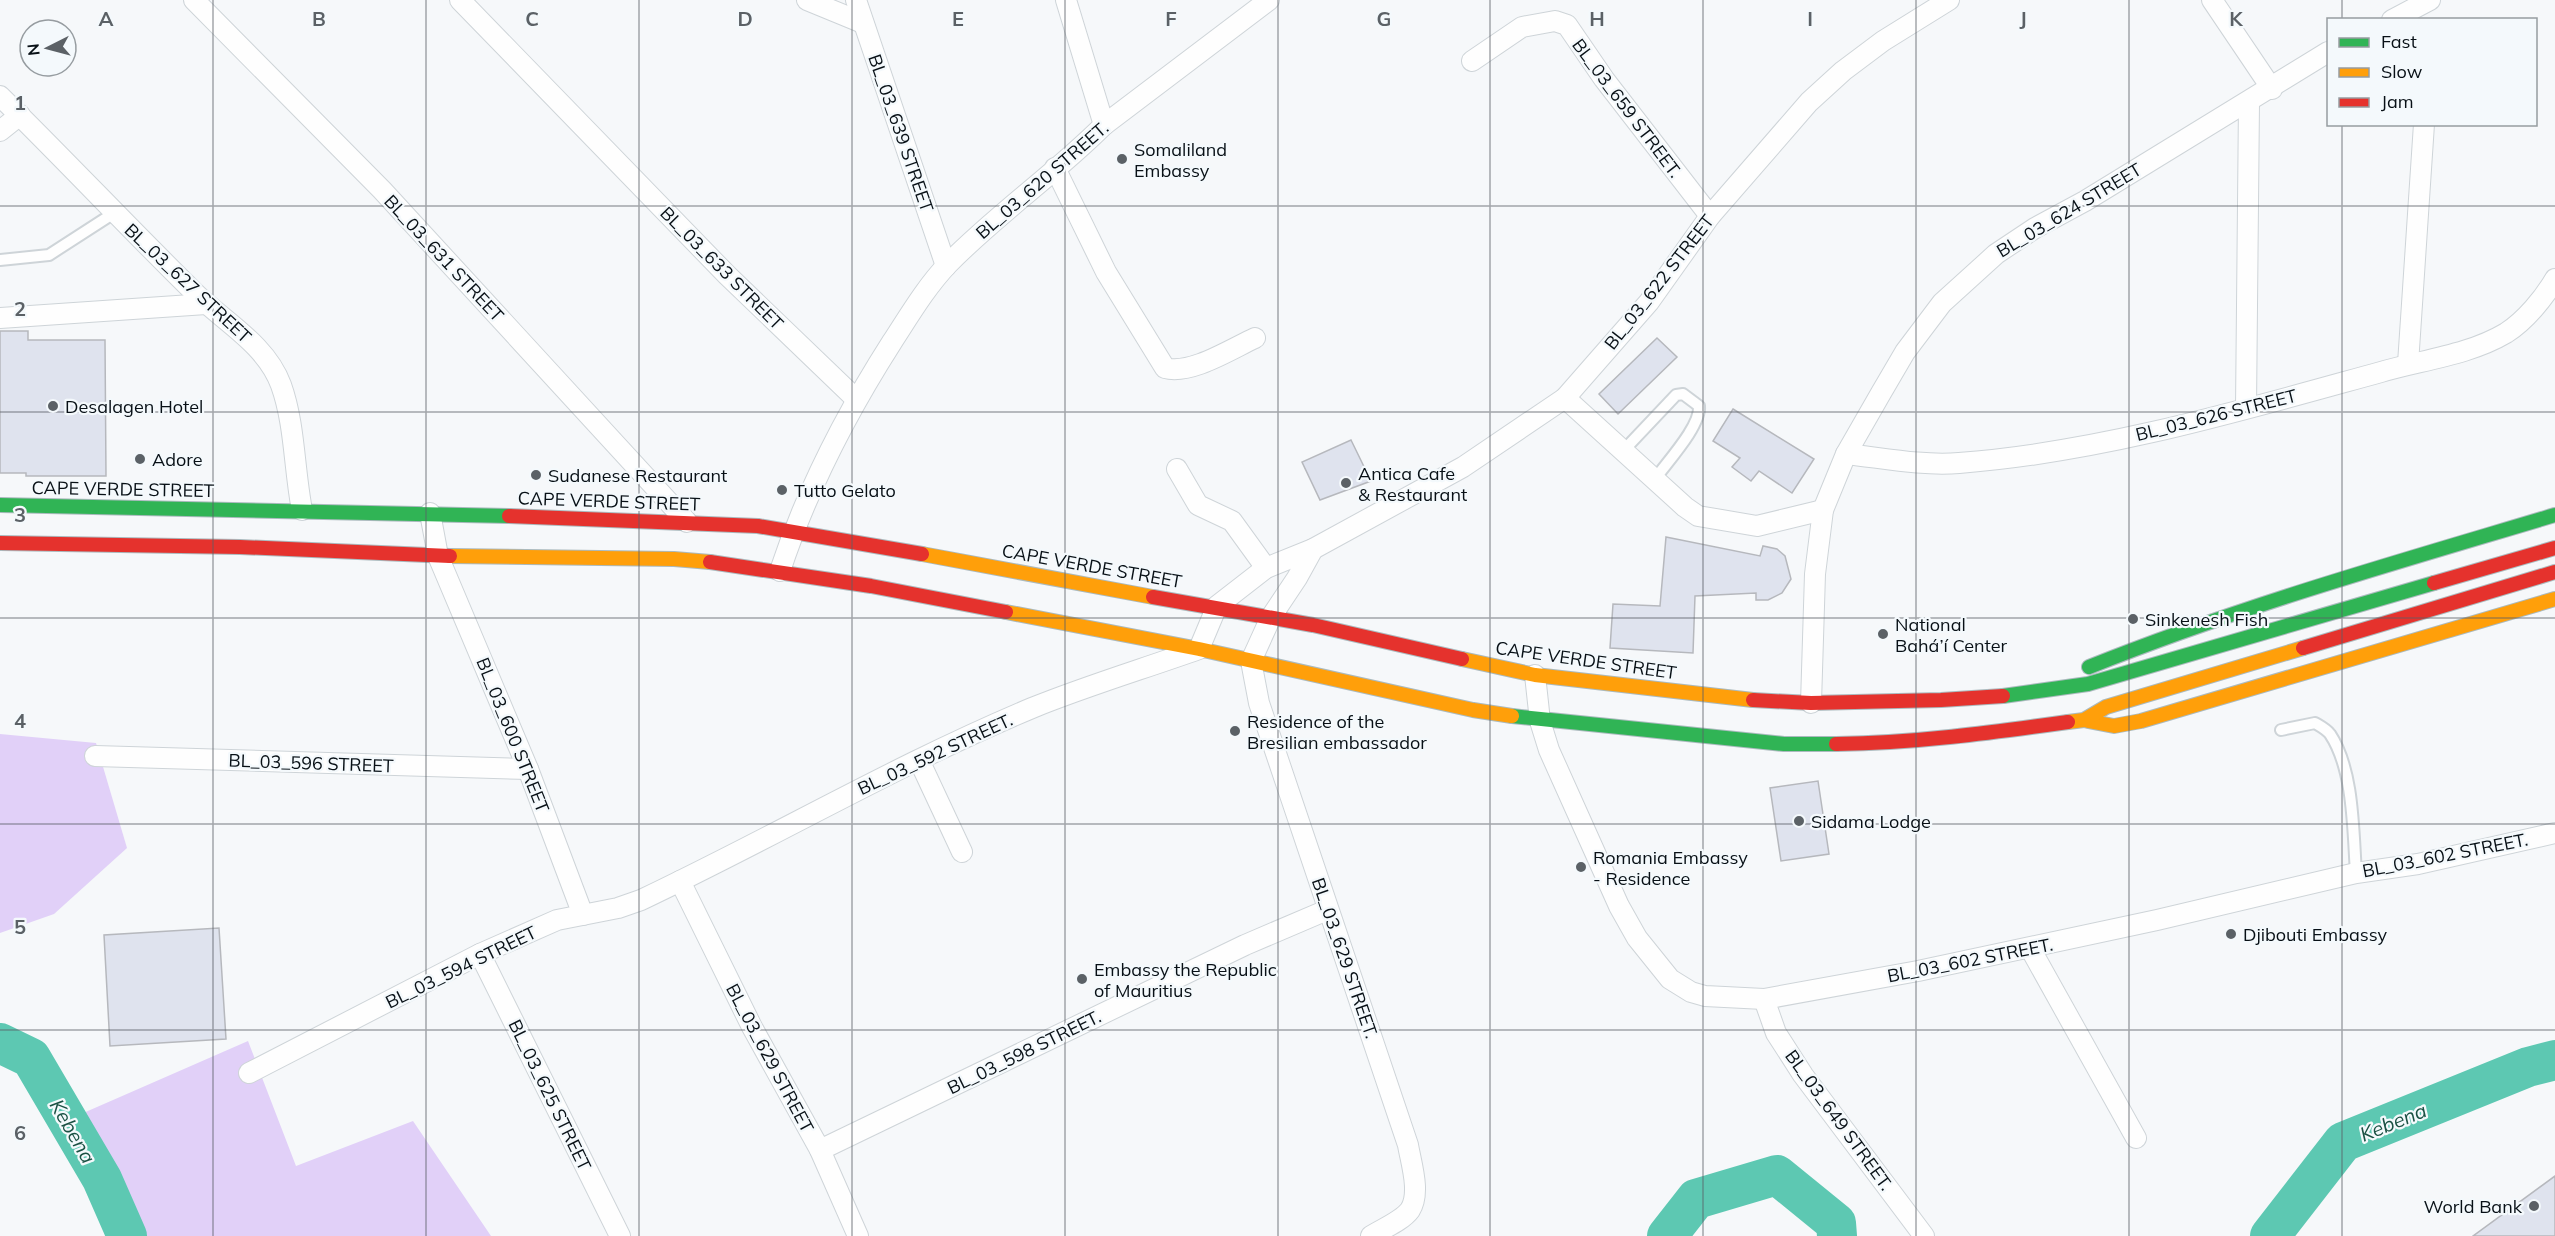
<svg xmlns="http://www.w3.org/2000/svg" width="2555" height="1236" font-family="Mulish,sans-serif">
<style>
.forest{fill:#e1d0f8}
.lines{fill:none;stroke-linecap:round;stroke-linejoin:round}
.river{stroke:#5dc8b2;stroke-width:40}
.building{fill:#dfe3ee;stroke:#b6b8bd;stroke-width:1.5}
.lane-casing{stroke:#ced4d8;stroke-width:14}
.street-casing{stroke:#ced4d8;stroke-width:22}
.fast-casing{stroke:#abbabe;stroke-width:16}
.slow-casing{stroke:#abbabe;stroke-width:16}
.jam-casing{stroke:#abbabe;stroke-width:16}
.lane{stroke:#fefefe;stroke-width:10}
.street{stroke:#fefefe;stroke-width:20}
.fast{stroke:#30b455;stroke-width:14}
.slow{stroke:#ff9f0a;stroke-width:14}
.jam{stroke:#e5322d;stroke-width:14}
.grid{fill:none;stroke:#5b6166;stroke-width:1.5;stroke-opacity:0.55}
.poi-dot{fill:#5b6166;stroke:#f4f9fc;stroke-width:2}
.labels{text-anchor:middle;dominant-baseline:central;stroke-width:4.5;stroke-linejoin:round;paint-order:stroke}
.street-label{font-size:18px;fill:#081016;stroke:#f4f9fc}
.poi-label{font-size:18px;fill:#081016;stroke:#f4f9fc;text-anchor:start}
.water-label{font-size:20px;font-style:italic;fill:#1a5143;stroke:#f4f9fc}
.grid-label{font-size:20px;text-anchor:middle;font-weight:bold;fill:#5b6166;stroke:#f4f9fc;stroke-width:4.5;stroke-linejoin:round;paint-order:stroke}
</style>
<rect width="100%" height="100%" fill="#f6f8fa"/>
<!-- forest -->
<g class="forest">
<polygon points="0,734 96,743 127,848 54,914 0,933"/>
<polygon points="248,1041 296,1166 413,1121 491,1236 142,1236 112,1165 81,1114"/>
</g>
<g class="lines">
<!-- river -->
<g class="river">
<polyline points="0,1043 31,1058 102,1179 127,1236"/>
<polyline points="1667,1236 1696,1199 1777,1175 1836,1223 1837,1236"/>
<polyline points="2270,1236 2343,1142 2528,1067 2555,1060"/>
</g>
</g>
<!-- building -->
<g class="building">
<polygon points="0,331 28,331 28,340 105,340 106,476 26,476 26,473 0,473"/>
<polygon points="1657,338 1677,357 1618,414 1599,394"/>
<polygon points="1733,409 1814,459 1792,493 1759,471 1751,481 1732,467 1740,458 1713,441"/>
<polygon points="1351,440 1371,481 1320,500 1302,462"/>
<polygon points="1666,537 1760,556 1763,546 1777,549 1785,556 1791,579 1782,593 1768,600 1756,600 1756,593 1695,596 1693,653 1610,648 1613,604 1660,606"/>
<polygon points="1818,781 1829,854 1781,861 1770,788"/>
<polygon points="219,928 226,1039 110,1046 104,935"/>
<polygon points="2555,1176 2555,1236 2473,1236"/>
</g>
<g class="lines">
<defs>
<g id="lane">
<polyline points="0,260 49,255 114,213"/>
<path d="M 1624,450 L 1676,395 L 1683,394 L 1699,406 C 1701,426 1667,462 1655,479"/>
<path d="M 2281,730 L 2315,723 C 2320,726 2326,729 2330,734 C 2354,770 2353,831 2356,873"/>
</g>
<g id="street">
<polyline points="194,0 382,190 687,522"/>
<polyline points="460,0 727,275 856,399"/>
<polyline points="807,0 863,23"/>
<polyline points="856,0 946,266"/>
<polyline points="1066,0 1104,125"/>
<polyline points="2212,0 2272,89"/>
<polyline points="2392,20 2430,0"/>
<polyline points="1472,61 1522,27 1555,21 1567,25 1604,79 1710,216"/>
<path d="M 0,96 C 66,161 129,228 195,293 C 223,321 266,344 281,385 C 295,424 294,469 302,510"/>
<polyline points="0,131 20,115"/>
<path d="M 1055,168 L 1106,272 L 1165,368 C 1191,375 1231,349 1255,338"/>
<polyline points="0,318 206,304"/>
<polyline points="2408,364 2424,124"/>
<polyline points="1565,398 1685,507 1698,516 1757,526 1823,510"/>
<polyline points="2246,408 2249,102"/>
<path d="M 1846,454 C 1883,458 1922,466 1959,463 C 2102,452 2243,410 2381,372 C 2422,360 2469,355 2506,333 C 2525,321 2544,298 2555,279"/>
<polyline points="1177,469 1198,505 1232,521 1266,568"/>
<polyline points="430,513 438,556 528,769 583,915"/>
<path d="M 1313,549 L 1297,578 L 1271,617 L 1251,661 L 1259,703 L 1408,1145 C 1411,1163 1421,1193 1410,1210 C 1402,1221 1382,1229 1371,1236"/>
<path d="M 780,571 C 807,489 846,414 892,342 C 909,316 926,287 948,264 C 997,214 1055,174 1104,125 L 1269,0"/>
<polyline points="1535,675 1540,721 1549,750 1619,906 1637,938 1670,979 1691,992 1705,996 1764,999 1918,971 2157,920 2356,873 2418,864 2555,833"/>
<polyline points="1811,703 1815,574 1823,510 1846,454 1881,393 1905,352 1942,303 1996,254 2035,228 2085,201 2328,52"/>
<polyline points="95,756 528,769"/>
<polyline points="919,760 962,852"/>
<polyline points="680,881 752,1027 820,1150 858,1236"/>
<polyline points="2030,948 2136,1138"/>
<polyline points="480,954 620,1236"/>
<polyline points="1764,999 1776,1033 1803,1075 1924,1236"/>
<path d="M 249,1073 L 480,954 L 557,920 L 618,908 L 641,900 C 772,838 898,764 1032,708 C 1086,686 1143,669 1199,649 L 1217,606 L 1266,568 L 1313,549 L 1463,467 L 1565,398 L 1649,302 L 1710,216 L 1809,102 L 1843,71 L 1883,41 L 1949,0"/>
<polyline points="820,1150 1245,945 1327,910"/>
</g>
<g id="fast">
<polyline points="0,505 509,516"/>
<path d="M 2089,667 C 2241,606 2398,562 2555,515"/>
<polyline points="2003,696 2088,684 2434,583"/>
<polyline points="1512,716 1784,744 1836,744"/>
</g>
<g id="slow">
<polyline points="922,554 1153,597"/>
<polyline points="450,556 674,559 710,562"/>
<polyline points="1006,612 1199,649 1473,710 1512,716"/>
<polyline points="1462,659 1535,675 1753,700"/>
<polyline points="2088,721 2114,726 2141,721 2555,599"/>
<polyline points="2068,722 2084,720 2106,707 2303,648"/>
</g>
<g id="jam">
<polyline points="509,516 758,526 922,554"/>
<polyline points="0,543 240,547 450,556"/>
<polyline points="710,562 871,586 1006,612"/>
<polyline points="2434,583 2555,548"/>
<polyline points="1153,597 1313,625 1462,659"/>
<polyline points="2303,648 2555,572"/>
<polyline points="1753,700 1811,703 1941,700 2003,696"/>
<path d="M 1836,744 C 1915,743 1989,733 2068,722"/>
</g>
</defs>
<!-- lane casing -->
<use href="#lane" class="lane-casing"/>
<!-- street casing -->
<use href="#street" class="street-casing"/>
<!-- fast casing -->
<use href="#fast" class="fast-casing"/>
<!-- slow casing -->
<use href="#slow" class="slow-casing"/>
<!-- jam casing -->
<use href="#jam" class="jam-casing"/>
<!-- lane -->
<use href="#lane" class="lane"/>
<!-- street -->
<use href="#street" class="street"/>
<!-- fast -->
<use href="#fast" class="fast"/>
<!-- slow -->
<use href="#slow" class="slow"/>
<!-- jam -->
<use href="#jam" class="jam"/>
</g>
<!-- grid -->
<path class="grid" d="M 213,0 L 213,1236M 426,0 L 426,1236M 639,0 L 639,1236M 852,0 L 852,1236M 1065,0 L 1065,1236M 1278,0 L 1278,1236M 1490,0 L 1490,1236M 1703,0 L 1703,1236M 1916,0 L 1916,1236M 2129,0 L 2129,1236M 2342,0 L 2342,20M 2342,124 L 2342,1236M 0,206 L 2555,206M 0,412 L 2555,412M 0,618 L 2555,618M 0,824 L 2555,824M 0,1030 L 2555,1030"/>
<!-- markers -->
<g class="poi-dot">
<circle cx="1122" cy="159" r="6"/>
<circle cx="53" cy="406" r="6"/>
<circle cx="140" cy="459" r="6"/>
<circle cx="536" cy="475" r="6"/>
<circle cx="1346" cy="483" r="6"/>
<circle cx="782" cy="490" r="6"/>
<circle cx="2133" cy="619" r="6"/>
<circle cx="1883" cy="634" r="6"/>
<circle cx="1235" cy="731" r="6"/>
<circle cx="1799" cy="821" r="6"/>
<circle cx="1581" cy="867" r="6"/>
<circle cx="2231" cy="934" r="6"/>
<circle cx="1082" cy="979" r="6"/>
<circle cx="2534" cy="1206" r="6"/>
</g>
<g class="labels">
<!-- street labels -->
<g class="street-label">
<text transform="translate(1627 108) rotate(53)">BL_03_659 STREET.</text>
<text transform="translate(901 133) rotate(71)">BL_03_639 STREET</text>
<text transform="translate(1042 180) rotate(-41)">BL_03_620 STREET.</text>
<text transform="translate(2069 210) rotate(-31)">BL_03_624 STREET</text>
<text transform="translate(444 258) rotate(47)">BL_03_631 STREET</text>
<text transform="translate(722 268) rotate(45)">BL_03_633 STREET</text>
<text transform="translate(1659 282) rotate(-52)">BL_03_622 STREET</text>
<text transform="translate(188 283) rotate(43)">BL_03_627 STREET</text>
<text transform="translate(2216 415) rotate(-14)">BL_03_626 STREET</text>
<text transform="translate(123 489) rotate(1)">CAPE VERDE STREET</text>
<text transform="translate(609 501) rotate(2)">CAPE VERDE STREET</text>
<text transform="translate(1092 566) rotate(10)">CAPE VERDE STREET</text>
<text transform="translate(1586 660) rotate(8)">CAPE VERDE STREET</text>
<text transform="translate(513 735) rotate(68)">BL_03_600 STREET</text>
<text transform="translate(935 754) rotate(-25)">BL_03_592 STREET.</text>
<text transform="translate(311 763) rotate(2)">BL_03_596 STREET</text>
<text transform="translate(2445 855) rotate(-11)">BL_03_602 STREET.</text>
<text transform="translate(1345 958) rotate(71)">BL_03_629 STREET.</text>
<text transform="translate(1970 960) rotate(-11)">BL_03_602 STREET.</text>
<text transform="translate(461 967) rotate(-26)">BL_03_594 STREET</text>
<text transform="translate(1024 1052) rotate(-26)">BL_03_598 STREET.</text>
<text transform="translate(770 1058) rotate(62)">BL_03_629 STREET</text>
<text transform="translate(550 1095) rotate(64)">BL_03_625 STREET</text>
<text transform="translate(1839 1120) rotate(54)">BL_03_649 STREET.</text>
</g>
<!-- poi labels -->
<g class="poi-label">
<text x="1134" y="149">Somaliland<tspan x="1134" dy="21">Embassy</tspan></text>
<text x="65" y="406">Desalagen Hotel</text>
<text x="152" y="459">Adore</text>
<text x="1358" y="473">Antica Cafe<tspan x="1358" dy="21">&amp; Restaurant</tspan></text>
<text x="548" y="475">Sudanese Restaurant</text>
<text x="794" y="490">Tutto Gelato</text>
<text x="2145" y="619">Sinkenesh Fish</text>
<text x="1895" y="624">National<tspan x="1895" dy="21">Bahá’í Center</tspan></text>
<text x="1247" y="721">Residence of the<tspan x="1247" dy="21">Bresilian embassador</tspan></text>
<text x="1811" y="821">Sidama Lodge</text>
<text x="1593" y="857">Romania Embassy<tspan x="1593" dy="21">- Residence</tspan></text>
<text x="2243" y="934">Djibouti Embassy</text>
<text x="1094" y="969">Embassy the Republic<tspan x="1094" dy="21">of Mauritius</tspan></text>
<text x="2522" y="1206" text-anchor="end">World Bank</text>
</g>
<!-- water labels -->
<g class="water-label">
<text transform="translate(2393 1122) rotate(-22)">Kebena</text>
<text transform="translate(73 1131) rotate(60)">Kebena</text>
</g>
</g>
<g class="grid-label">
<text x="106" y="26">A</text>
<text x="319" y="26">B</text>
<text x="532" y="26">C</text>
<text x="745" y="26">D</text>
<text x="958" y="26">E</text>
<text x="1171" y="26">F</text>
<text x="1384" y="26">G</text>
<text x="1597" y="26">H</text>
<text x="1810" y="26">I</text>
<text x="2023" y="26">J</text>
<text x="2236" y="26">K</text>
<text x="20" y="110">1</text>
<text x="20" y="316">2</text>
<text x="20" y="522">3</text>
<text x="20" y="728">4</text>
<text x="20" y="934">5</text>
<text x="20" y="1140">6</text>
</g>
<!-- legend -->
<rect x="2327" y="18" width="210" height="108" fill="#f4f9fc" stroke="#969ca0" stroke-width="1.5"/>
<rect x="2339" y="38" width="30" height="9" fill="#30b455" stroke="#969ca0" stroke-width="1.5"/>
<text x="2381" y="48" font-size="18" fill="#081016">Fast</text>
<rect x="2339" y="68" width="30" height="9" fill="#ff9f0a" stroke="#969ca0" stroke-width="1.5"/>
<text x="2381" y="78" font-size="18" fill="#081016">Slow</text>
<rect x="2339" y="98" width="30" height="9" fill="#e5322d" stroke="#969ca0" stroke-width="1.5"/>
<text x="2381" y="108" font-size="18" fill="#081016">Jam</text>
<!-- north arrow -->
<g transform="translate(48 48) rotate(264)"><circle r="28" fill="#f4f9fc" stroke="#969ca0" stroke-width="1.5"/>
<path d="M0-4.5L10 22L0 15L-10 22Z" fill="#5b6166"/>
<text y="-9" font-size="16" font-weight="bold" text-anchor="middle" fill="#081016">N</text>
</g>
</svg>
